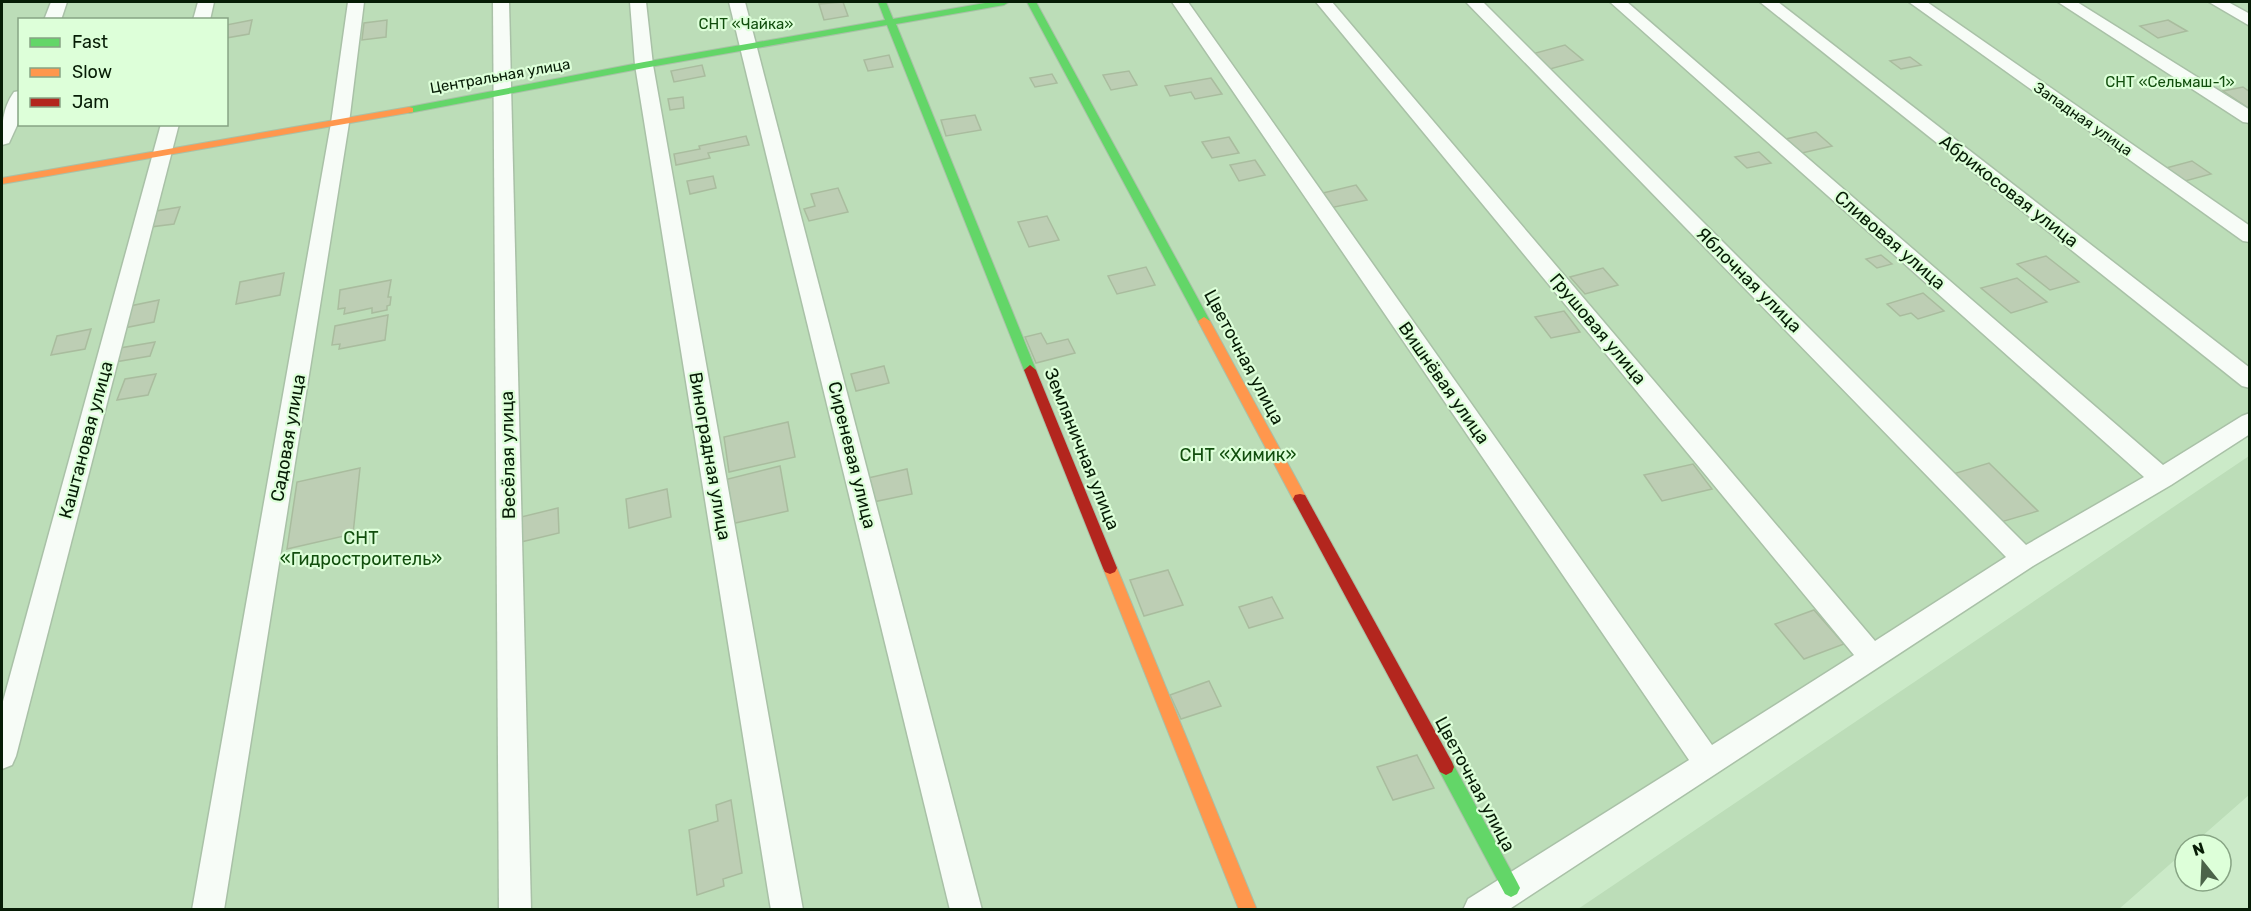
<svg xmlns="http://www.w3.org/2000/svg" width="2251" height="911" font-family="Rubik,sans-serif">
<style>
.green{fill:#bcddb8;fill-rule:evenodd}
.building{fill:#bdceb4;stroke:#a9bc9e;stroke-width:1.5}
.lines{fill:none;stroke-linecap:round;stroke-linejoin:round}
.street-casing{stroke:#a9c1a7;stroke-width:3}
.fast-casing{stroke:#a9c1a7;stroke-width:2}
.slow-casing{stroke:#a9c1a7;stroke-width:2}
.jam-casing{stroke:#a9c1a7;stroke-width:2}
.street{fill:#f7fcf7;fill-rule:evenodd}
.fast{fill:#63d668;fill-rule:evenodd}
.slow{fill:#ff974d;fill-rule:evenodd}
.jam{fill:#b3261e;fill-rule:evenodd}
.labels{text-anchor:middle;dominant-baseline:central;stroke-width:4.5;stroke-linejoin:round;paint-order:stroke}
.far-park-label{font-size:15px;fill:#114e0d;stroke:#ddffd9}
.far-street-label{font-size:15px;fill:#061c05;stroke:#ddffd9}
.street-label{font-size:18px;fill:#061c05;stroke:#ddffd9}
.park-label{font-size:18px;fill:#114e0d;stroke:#ddffd9}
</style>
<rect width="100%" height="100%" fill="#cbeac8"/>
<!-- green -->
<g class="green">
<path d="M 2,2 L 2249,2 L 2249,422 L 1479,909 L 2,910 ZM 20,20 L 226,20 L 226,124 L 20,124 Z"/>
<polygon points="2249,456 2249,795 2192,845 2185,845 2185,851 2119,909 1578,909"/>
</g>
<!-- building -->
<g class="building">
<polygon points="843,2 848,16 824,20 819,4"/>
<polygon points="252,20 249,34 226,38 226,25"/>
<polygon points="387,20 386,37 362,40 364,23"/>
<polygon points="2168,20 2187,31 2158,38 2140,26"/>
<polygon points="1565,45 1583,60 1550,69 1532,54"/>
<polygon points="889,55 893,67 868,71 864,60"/>
<polygon points="1910,57 1921,65 1901,69 1890,61"/>
<polygon points="702,65 705,76 674,82 671,71"/>
<polygon points="1129,71 1137,85 1111,90 1103,75"/>
<polygon points="1052,74 1057,83 1035,87 1030,78"/>
<polygon points="1211,78 1222,94 1195,99 1191,92 1170,96 1165,86"/>
<polygon points="2243,87 2250,92 2250,109 2223,91"/>
<polygon points="683,97 684,108 670,110 668,99"/>
<polygon points="975,115 981,130 946,136 941,120"/>
<polygon points="1816,132 1832,146 1802,153 1786,139"/>
<polygon points="746,136 749,145 708,153 710,158 676,165 674,154 700,149 699,146"/>
<polygon points="1229,137 1239,153 1212,158 1202,142"/>
<polygon points="1759,152 1771,163 1747,168 1735,157"/>
<polygon points="1255,160 1265,175 1239,181 1230,165"/>
<polygon points="2192,161 2211,174 2185,181 2166,168"/>
<polygon points="713,176 716,188 690,194 687,181"/>
<polygon points="1356,185 1367,200 1330,208 1319,194"/>
<polygon points="838,188 848,212 809,221 804,209 815,206 811,194"/>
<polygon points="180,207 174,224 150,227 156,211"/>
<polygon points="1047,216 1059,240 1029,247 1018,222"/>
<polygon points="1881,255 1892,264 1877,268 1866,259"/>
<polygon points="2046,256 2079,282 2050,290 2017,264"/>
<polygon points="1146,267 1155,285 1117,294 1108,276"/>
<polygon points="1603,268 1618,285 1585,294 1570,277"/>
<polygon points="284,273 280,295 236,304 240,282"/>
<polygon points="2017,278 2047,302 2011,313 1981,288"/>
<polygon points="391,280 388,297 391,297 390,305 387,306 387,310 372,313 372,308 344,314 345,308 338,309 340,290"/>
<polygon points="1923,293 1944,311 1918,319 1911,313 1900,316 1887,304"/>
<polygon points="159,300 154,322 124,328 130,306"/>
<polygon points="1564,311 1580,332 1551,338 1535,317"/>
<polygon points="388,315 385,340 339,349 340,344 332,345 335,326"/>
<polygon points="91,329 85,349 51,355 57,336"/>
<polygon points="1041,333 1047,344 1068,339 1075,353 1036,363 1025,337"/>
<polygon points="155,342 150,356 115,362 120,348"/>
<polygon points="884,366 889,383 856,391 851,374"/>
<polygon points="156,374 148,395 117,400 125,379"/>
<polygon points="788,422 795,457 729,472 724,437"/>
<polygon points="1989,463 2038,511 2001,522 1953,474"/>
<polygon points="1693,464 1712,489 1662,501 1644,475"/>
<polygon points="780,466 788,511 731,524 724,480"/>
<polygon points="360,468 353,534 287,549 297,482"/>
<polygon points="907,469 912,494 873,502 868,478"/>
<polygon points="667,489 671,517 629,528 626,499"/>
<polygon points="558,508 559,533 521,542 521,517"/>
<polygon points="1168,570 1183,605 1144,616 1130,580"/>
<polygon points="1272,597 1283,618 1249,628 1239,607"/>
<polygon points="1814,610 1844,644 1804,659 1775,624"/>
<polygon points="1209,681 1221,706 1181,719 1170,695"/>
<polygon points="1417,755 1434,788 1393,800 1377,767"/>
<polygon points="731,800 742,873 723,879 724,886 697,895 689,830 718,821 716,805"/>
</g>
<g class="lines">
<defs>
<g id="street">
<polygon points="51,2 67,2 61,20 44,20"/>
<polygon points="198,2 214,2 210,20 193,20"/>
<polygon points="348,2 364,2 349,123 224,910 192,910 331,123"/>
<polygon points="493,2 509,2 531,910 499,910"/>
<polygon points="630,2 646,2 653,65 803,910 771,910 635,65"/>
<polygon points="729,2 745,2 982,910 950,910"/>
<polygon points="1172,2 1188,2 1712,745 1854,655 1316,2 1332,2 1875,641 2006,557 1466,2 1483,2 2026,545 2144,477 1610,2 1627,2 2163,465 2242,416 2250,413 2250,434 2171,485 2033,566 1508,910 1463,910 1468,899 1689,760"/>
<polygon points="1760,2 1778,2 2250,368 2250,388 2242,386"/>
<polygon points="1909,2 1927,2 2250,226 2250,242 2243,241"/>
<polygon points="2058,2 2077,2 2250,110 2250,123 2243,122"/>
<polygon points="2209,2 2228,2 2250,14 2250,26"/>
<path d="M 20,91 L 20,119 L 9,143 L 2,145 C 2,125 2,109 14,92 Z"/>
<polygon points="161,124 179,124 16,756 12,765 2,769 2,705"/>
</g>
<g id="fast">
<polygon points="878,2 886,2 893,19 991,2 1009,2 1004,5 896,24 1036,370 1034,373 1026,373 1024,370 887,25 644,68 409,113 404,110 409,107 644,62 885,20"/>
<polygon points="1027,2 1036,2 1210,321 1208,324 1200,324 1198,321"/>
<polygon points="1446,759 1452,762 1517,882 1520,888 1517,894 1511,897 1505,894 1440,772 1438,767 1440,762"/>
</g>
<g id="slow">
<polygon points="409,107 413,108 413,112 2,184 2,178"/>
<polygon points="1204,317 1210,321 1305,495 1307,499 1305,503 1295,503 1198,321"/>
<polygon points="1110,562 1115,564 1117,568 1257,910 1239,910 1103,568 1105,564"/>
</g>
<g id="jam">
<polygon points="1030,365 1036,370 1117,568 1115,572 1110,574 1105,572 1103,568 1024,370"/>
<polygon points="1300,494 1305,495 1452,762 1454,767 1452,772 1446,775 1440,772 1293,499 1295,495"/>
</g>
</defs>
<!-- street casing -->
<use href="#street" class="street-casing"/>
<!-- fast casing -->
<use href="#fast" class="fast-casing"/>
<!-- slow casing -->
<use href="#slow" class="slow-casing"/>
<!-- jam casing -->
<use href="#jam" class="jam-casing"/>
<!-- street -->
<use href="#street" class="street"/>
<!-- fast -->
<use href="#fast" class="fast"/>
<!-- slow -->
<use href="#slow" class="slow"/>
<!-- jam -->
<use href="#jam" class="jam"/>
</g>
<g class="labels">
<!-- far-park labels -->
<g class="far-park-label">
<text x="746" y="24">СНТ «Чайка»</text>
<text x="2170" y="82">СНТ «Сельмаш-1»</text>
</g>
<!-- far-street labels -->
<g class="far-street-label">
<text transform="translate(500 76) rotate(-10)">Центральная улица</text>
<text transform="translate(2083 119) rotate(35)">Западная улица</text>
</g>
<!-- street labels -->
<g class="street-label">
<text transform="translate(2009 191) rotate(38)">Абрикосовая улица</text>
<text transform="translate(1890 240) rotate(41)">Сливовая улица</text>
<text transform="translate(1749 280) rotate(45)">Яблочная улица</text>
<text transform="translate(1598 329) rotate(50)">Грушовая улица</text>
<text transform="translate(1244 357) rotate(62)">Цветочная улица</text>
<text transform="translate(1444 383) rotate(55)">Вишнёвая улица</text>
<text transform="translate(288 438) rotate(-80)">Садовая улица</text>
<text transform="translate(86 440) rotate(-75)">Каштановая улица</text>
<text transform="translate(1082 449) rotate(68)">Земляничная улица</text>
<text transform="translate(508 455) rotate(-91)">Весёлая улица</text>
<text transform="translate(852 455) rotate(76)">Сиреневая улица</text>
<text transform="translate(710 456) rotate(80)">Виноградная улица</text>
<text transform="translate(1475 784) rotate(62)">Цветочная улица</text>
</g>
<!-- park labels -->
<g class="park-label">
<text x="1238" y="455">СНТ «Химик»</text>
<text x="361" y="538">СНТ<tspan x="361" dy="21">«Гидростроитель»</tspan></text>
</g>
</g>
<!-- border -->
<rect width="2251" height="911" fill="none" stroke="#061c05" stroke-width="6"/>
<!-- legend -->
<rect x="18" y="18" width="210" height="108" fill="#ddffd9" stroke="#87a484" stroke-width="1.5"/>
<rect x="30" y="38" width="30" height="9" fill="#63d668" stroke="#87a484" stroke-width="1.5"/>
<text x="72" y="48" font-size="18" fill="#061c05">Fast</text>
<rect x="30" y="68" width="30" height="9" fill="#ff974d" stroke="#87a484" stroke-width="1.5"/>
<text x="72" y="78" font-size="18" fill="#061c05">Slow</text>
<rect x="30" y="98" width="30" height="9" fill="#b3261e" stroke="#87a484" stroke-width="1.5"/>
<text x="72" y="108" font-size="18" fill="#061c05">Jam</text>
<!-- north arrow -->
<g transform="translate(2203 863) rotate(342)"><circle r="28" fill="#ddffd9" stroke="#87a484" stroke-width="1.5"/>
<path d="M0-4.5L10 22L0 15L-10 22Z" fill="#4b6449"/>
<text y="-9" font-size="16" font-weight="bold" text-anchor="middle" fill="#061c05">N</text>
</g>
</svg>
